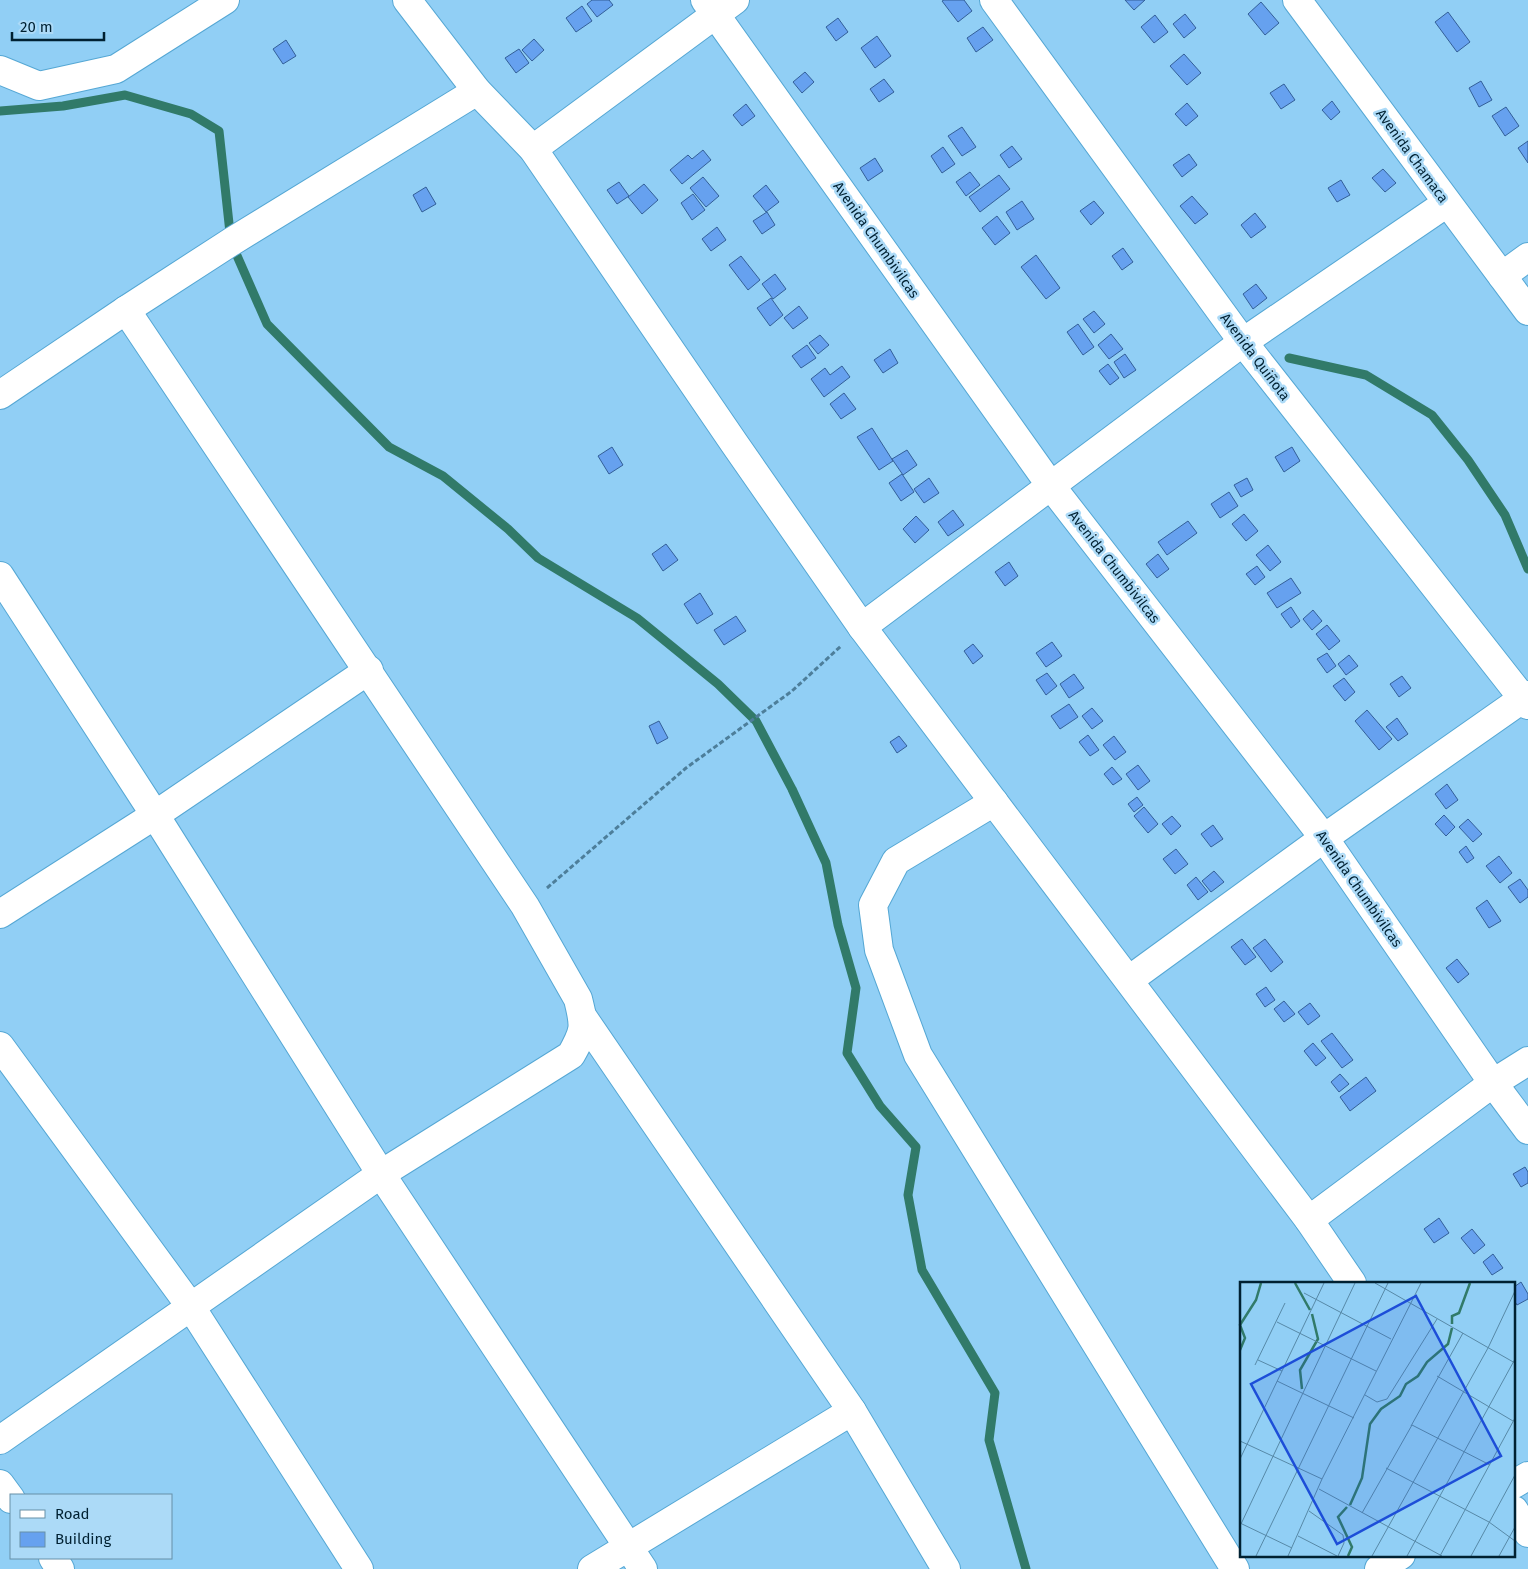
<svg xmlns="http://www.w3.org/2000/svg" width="1528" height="1569" font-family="'Fira Sans',sans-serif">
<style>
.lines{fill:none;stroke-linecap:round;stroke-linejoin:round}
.stream{stroke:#317a69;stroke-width:9}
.building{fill:#66a1ef;stroke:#335f98}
.minor-casing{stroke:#55a7d4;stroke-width:30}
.path{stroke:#4d7e9a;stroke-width:3;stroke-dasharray:5 2.5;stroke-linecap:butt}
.minor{stroke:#fff;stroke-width:28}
.labels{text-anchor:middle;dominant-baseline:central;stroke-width:5;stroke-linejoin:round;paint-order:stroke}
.street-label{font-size:14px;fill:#002132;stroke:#acdaf7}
.inset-river{fill:none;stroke:#317a69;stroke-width:2.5}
.inset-road{fill:none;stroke:#5789a7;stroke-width:1}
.view{fill:#1d4ed8;fill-opacity:0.15;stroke:#1d4ed8;stroke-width:2.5}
.inset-edge{fill:none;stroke:#002132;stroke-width:2.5}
</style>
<rect width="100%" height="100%" fill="#91cff5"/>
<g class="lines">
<!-- stream -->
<g class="stream">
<polyline points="0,111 63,106 125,95 191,114 219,131 231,242 267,324 389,447 443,476 508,529 538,558 637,618 718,684 756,721 792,789 826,863 838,925 856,988 847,1053 880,1106 916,1147 908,1195 922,1270 995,1393 989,1440 1026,1569"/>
<polyline points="1289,358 1366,375 1432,415 1468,460 1505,515 1528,569"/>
</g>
</g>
<!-- building -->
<g class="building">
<polygon points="592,0 609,0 613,5 597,17 587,4"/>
<polygon points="944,0 964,0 972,11 958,22 942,1"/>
<polygon points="1125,0 1145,0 1134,10"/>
<polygon points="1261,2 1279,23 1265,35 1248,14"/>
<polygon points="582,6 592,21 576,32 566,18"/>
<polygon points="1448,12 1470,42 1457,52 1435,22"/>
<polygon points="1185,14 1196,28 1184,38 1173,24"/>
<polygon points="1155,15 1168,32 1154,43 1141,27"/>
<polygon points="838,18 848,32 836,41 826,27"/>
<polygon points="983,27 993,40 976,52 967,38"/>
<polygon points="877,36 891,56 875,68 861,48"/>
<polygon points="534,39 544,50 532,61 522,50"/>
<polygon points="286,40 296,56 283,64 273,49"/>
<polygon points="519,49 529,63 516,73 505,58"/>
<polygon points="1184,54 1201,73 1187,85 1170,66"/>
<polygon points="805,72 814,82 802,93 793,82"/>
<polygon points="884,79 894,92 879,102 870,89"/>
<polygon points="1481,81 1492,100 1479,107 1469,88"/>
<polygon points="1284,84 1295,100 1281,109 1270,93"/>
<polygon points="1332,101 1340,112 1331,120 1322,110"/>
<polygon points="1187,103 1198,116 1186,126 1175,114"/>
<polygon points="746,104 755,116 742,126 733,115"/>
<polygon points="1506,107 1519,126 1505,136 1492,116"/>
<polygon points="962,127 976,147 962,156 948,136"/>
<polygon points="1528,141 1528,163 1518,148"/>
<polygon points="1012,146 1022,159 1009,168 1000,155"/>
<polygon points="943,147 955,164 942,173 931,156"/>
<polygon points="703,150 711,160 682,184 670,170 688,155 692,159"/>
<polygon points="1189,154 1197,165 1182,177 1173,165"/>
<polygon points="875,158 883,171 868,181 860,168"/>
<polygon points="1383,169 1396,183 1385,192 1372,178"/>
<polygon points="970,172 980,185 966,196 956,182"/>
<polygon points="999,175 1010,189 980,212 969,197"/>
<polygon points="703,177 719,196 706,207 690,188"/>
<polygon points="1341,180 1350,195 1337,202 1328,188"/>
<polygon points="619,182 629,196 617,204 607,190"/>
<polygon points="644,184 658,200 642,214 628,197"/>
<polygon points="766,185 779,202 766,212 753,196"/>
<polygon points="426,187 436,204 422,212 413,195"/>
<polygon points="693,194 705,210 692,220 681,203"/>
<polygon points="1192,196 1208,214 1195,224 1180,206"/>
<polygon points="1022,201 1034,219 1017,230 1006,212"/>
<polygon points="1094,201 1104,213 1091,225 1080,211"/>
<polygon points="767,212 775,225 762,234 753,221"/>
<polygon points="1255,213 1266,227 1251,238 1241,225"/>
<polygon points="997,216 1010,233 995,245 982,228"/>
<polygon points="717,227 726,240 711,251 702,239"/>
<polygon points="1123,248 1133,262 1122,270 1112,256"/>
<polygon points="1036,255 1060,288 1046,299 1021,267"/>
<polygon points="741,256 760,280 748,290 729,265"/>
<polygon points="775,274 786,289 773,299 762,284"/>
<polygon points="1256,284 1267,298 1253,309 1243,294"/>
<polygon points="771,298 783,315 770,326 757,308"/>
<polygon points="799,306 808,318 793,329 784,318"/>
<polygon points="1094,311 1105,324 1094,333 1083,319"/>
<polygon points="1078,324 1094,347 1083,355 1067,332"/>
<polygon points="1111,334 1123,349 1109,359 1098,345"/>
<polygon points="820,335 829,345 818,354 809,343"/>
<polygon points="807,345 816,358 801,368 792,356"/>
<polygon points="890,349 898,363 883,373 874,360"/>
<polygon points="1125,354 1136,370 1124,378 1114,362"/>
<polygon points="1108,364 1119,378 1110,385 1099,371"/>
<polygon points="842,366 850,377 824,397 811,379 825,368 830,375"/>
<polygon points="844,393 856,409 841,419 830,404"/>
<polygon points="872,428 893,461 879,470 857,437"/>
<polygon points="612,447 623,465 609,474 598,456"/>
<polygon points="1292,447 1300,461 1284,472 1275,457"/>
<polygon points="907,450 917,465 903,475 892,459"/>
<polygon points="902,474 914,492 901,501 889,483"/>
<polygon points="929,478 939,493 924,503 914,489"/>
<polygon points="1247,478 1253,490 1241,497 1234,485"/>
<polygon points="1229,492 1238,506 1220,518 1211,504"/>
<polygon points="953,510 964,525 948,536 938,522"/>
<polygon points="1244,514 1258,531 1246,541 1232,524"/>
<polygon points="916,516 929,530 915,543 903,529"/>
<polygon points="1188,521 1197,533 1167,555 1158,542"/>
<polygon points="666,544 678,560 663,571 652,554"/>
<polygon points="1268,545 1281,562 1270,571 1256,555"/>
<polygon points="1158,554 1169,569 1157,578 1146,564"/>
<polygon points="1009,562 1018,576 1005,586 995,572"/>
<polygon points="1257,566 1265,577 1255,585 1246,574"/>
<polygon points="1291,578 1301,593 1277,608 1267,593"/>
<polygon points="700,593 713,614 697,624 684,604"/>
<polygon points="1291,607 1300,621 1291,628 1281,614"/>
<polygon points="1313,610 1322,621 1312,630 1303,619"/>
<polygon points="736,616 746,631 724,645 714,630"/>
<polygon points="1327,625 1340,641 1329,650 1316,634"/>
<polygon points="1052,642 1062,656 1046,667 1036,653"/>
<polygon points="973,644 983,656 973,664 964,651"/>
<polygon points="1327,653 1336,666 1327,673 1317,659"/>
<polygon points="1349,655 1358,666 1346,675 1338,664"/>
<polygon points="1047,673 1057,686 1046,695 1036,680"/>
<polygon points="1074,674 1084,688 1069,698 1060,684"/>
<polygon points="1402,676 1411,688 1399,697 1390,684"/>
<polygon points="1344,678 1355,692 1345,701 1333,686"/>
<polygon points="1069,704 1078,717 1060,729 1051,716"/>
<polygon points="1092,708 1103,721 1092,729 1082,716"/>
<polygon points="1367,710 1392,739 1379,750 1355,721"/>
<polygon points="1397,718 1408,734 1398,741 1386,727"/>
<polygon points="659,721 668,738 657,744 649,726"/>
<polygon points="1088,735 1099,750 1090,756 1079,742"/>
<polygon points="899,736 907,746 897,753 890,742"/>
<polygon points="1114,736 1126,752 1115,760 1103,745"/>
<polygon points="1138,765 1150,781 1138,790 1126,774"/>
<polygon points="1112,767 1122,779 1113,785 1104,774"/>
<polygon points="1447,784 1458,800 1446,809 1435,794"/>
<polygon points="1137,797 1143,805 1134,812 1128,804"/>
<polygon points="1144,807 1158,824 1148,833 1134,816"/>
<polygon points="1444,815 1455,827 1446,836 1435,824"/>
<polygon points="1172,816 1181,826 1171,835 1162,824"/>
<polygon points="1468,819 1482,834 1473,842 1459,827"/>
<polygon points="1213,825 1223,839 1211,847 1201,834"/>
<polygon points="1466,846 1474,858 1467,863 1459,852"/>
<polygon points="1176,849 1188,864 1175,874 1163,859"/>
<polygon points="1499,856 1512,873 1500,883 1486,866"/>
<polygon points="1214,871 1224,882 1211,892 1202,881"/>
<polygon points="1196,877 1208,892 1198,900 1187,885"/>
<polygon points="1520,879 1528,890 1528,897 1520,903 1508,887"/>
<polygon points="1487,900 1501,921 1489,928 1476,908"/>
<polygon points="1242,939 1256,957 1245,965 1231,947"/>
<polygon points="1265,939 1283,962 1271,972 1253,948"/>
<polygon points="1457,959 1469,974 1458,983 1446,968"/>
<polygon points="1266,987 1275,1000 1265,1007 1256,994"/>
<polygon points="1284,1001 1295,1014 1284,1022 1274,1009"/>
<polygon points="1310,1003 1320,1016 1308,1025 1298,1012"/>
<polygon points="1332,1033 1353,1060 1342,1068 1321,1041"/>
<polygon points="1313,1043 1326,1058 1316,1066 1304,1051"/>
<polygon points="1340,1074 1349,1084 1339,1092 1331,1082"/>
<polygon points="1366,1077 1376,1091 1350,1111 1340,1097"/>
<polygon points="1525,1167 1528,1172 1528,1183 1521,1187 1513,1174"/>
<polygon points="1439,1218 1449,1233 1434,1243 1424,1229"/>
<polygon points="1472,1229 1485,1245 1474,1254 1461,1238"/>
<polygon points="1493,1254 1503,1268 1492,1275 1483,1262"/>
<polygon points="1521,1282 1528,1294 1528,1299 1517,1305 1514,1300 1514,1287"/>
</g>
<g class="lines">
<defs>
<g id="minor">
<polyline points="407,0 477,91 533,149 734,443 862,627 1309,1220 1352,1283"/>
<polyline points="705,0 1051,486 1324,838 1493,1083 1528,1130"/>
<polyline points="994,0 1243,342 1528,705"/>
<polyline points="1297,0 1528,311"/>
<polyline points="0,70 39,86 116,69 225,0"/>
<polyline points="533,149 735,0"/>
<polyline points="1502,276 1528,257"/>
<polyline points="0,395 126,310 231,242 477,91"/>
<polyline points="0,576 155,815 381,1174 643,1569"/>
<polyline points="862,627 1243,342 1447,203"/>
<polyline points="994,802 896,861 873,905 879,950 918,1055 1235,1569"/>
<polyline points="0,914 155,815 369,670"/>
<polyline points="1129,980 1324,838 1528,695"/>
<polyline points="582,1016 852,1411 946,1569"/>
<polyline points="0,1046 191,1307 359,1569"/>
<polyline points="1309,1220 1493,1083 1528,1061"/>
<path d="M 0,1440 L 381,1174 L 571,1055 C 585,1030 585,1027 578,999 L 525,906 L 126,310"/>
<polyline points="0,1484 11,1499"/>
<polyline points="1514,1484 1528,1476"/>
<polyline points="1514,1510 1528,1533"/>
<polyline points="53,1558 60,1569"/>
<polyline points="592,1569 852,1411"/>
<polyline points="1379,1569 1401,1555"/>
</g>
</defs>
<!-- minor casing -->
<use href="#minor" class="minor-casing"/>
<!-- path -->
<polyline class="path" points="547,888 686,768 792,691 841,646"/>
<!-- minor -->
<use href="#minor" class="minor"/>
</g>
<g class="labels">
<!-- street labels -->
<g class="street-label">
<text transform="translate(1412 156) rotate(54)">Avenida Chamaca</text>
<text transform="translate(876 240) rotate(55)">Avenida Chumbivilcas</text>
<text transform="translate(1255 357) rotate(53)">Avenida Quiñota</text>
<text transform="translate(1114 567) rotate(52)">Avenida Chumbivilcas</text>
<text transform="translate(1359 889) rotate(55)">Avenida Chumbivilcas</text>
</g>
</g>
<!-- overview -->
<g transform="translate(1240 1282)">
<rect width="275" height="275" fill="#91cff5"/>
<path class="inset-river" d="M 55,1 L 70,28M 212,42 L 212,34 L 219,31 L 230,1M 0,68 L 5,56 L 0,43 L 16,18 L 21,1M 62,107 L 60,88 L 78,57 L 72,32M 110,223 L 122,196 L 130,142 L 141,127 L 160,114 L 166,102 L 178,94 L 187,80 L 208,62 L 212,46M 107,225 L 98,235 L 112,265 L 108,274"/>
<path class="inset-road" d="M 135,1 L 275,81M 64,11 L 151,57M 37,40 L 136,89M 18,78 L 42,89M 15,83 L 45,21M 197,94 L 273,139M 37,99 L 114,136M 125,113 L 137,120 L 147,117 L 197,37M 171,144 L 223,51M 0,159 L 82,197M 0,177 L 84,1M 146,186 L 249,240 L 275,259M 79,207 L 202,274M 69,229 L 103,253 L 104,261 L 98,274M 122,231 L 172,143 L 250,183M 0,241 L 52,266M 1,242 L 115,1M 58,254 L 97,274M 16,274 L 148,1M 48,274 L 82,197 L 181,1M 132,274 L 248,66 L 275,9M 167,274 L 275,77M 200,274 L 275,136M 231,274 L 275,193M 259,274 L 275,245"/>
<path class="view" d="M 176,14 L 261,174 L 97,262 L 11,102 Z"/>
<rect width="275" height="275" class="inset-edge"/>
</g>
<!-- legend -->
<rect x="10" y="1494" width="162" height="65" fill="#acdaf7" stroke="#6790a8"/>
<rect x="20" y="1510" width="25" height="8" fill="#ffffff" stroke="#6790a8"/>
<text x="55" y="1519" font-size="15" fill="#002132">Road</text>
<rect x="20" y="1532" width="25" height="15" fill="#66a1ef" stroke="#6790a8"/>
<text x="55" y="1544" font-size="15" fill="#002132">Building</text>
<!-- scale -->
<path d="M12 32v8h92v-8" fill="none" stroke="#002132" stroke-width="2.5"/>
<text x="20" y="32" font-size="15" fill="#002132" stroke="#acdaf7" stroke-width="4" paint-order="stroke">20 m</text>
</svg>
